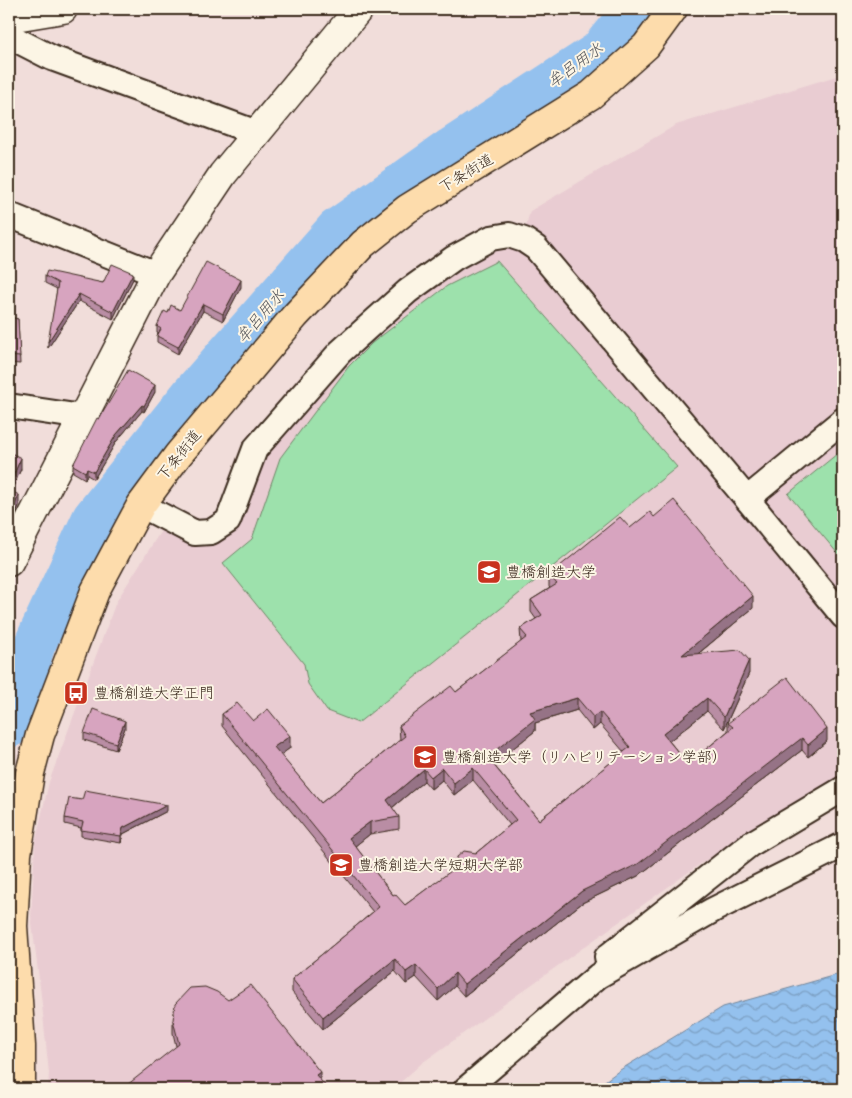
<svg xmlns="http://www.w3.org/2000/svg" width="852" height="1098" font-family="Sriracha,'Klee One',sans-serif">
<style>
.built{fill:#e9ccd2}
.green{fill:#9de1ac;stroke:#6c8665}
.water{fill:url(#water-waves);stroke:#70859b}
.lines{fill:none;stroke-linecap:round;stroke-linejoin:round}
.river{stroke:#94c1ee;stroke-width:42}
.minor-casing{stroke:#3b2a1e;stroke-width:28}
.tertiary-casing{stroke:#3b2a1e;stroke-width:31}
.primary-casing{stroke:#3b2a1e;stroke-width:31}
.minor{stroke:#fcf5e5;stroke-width:24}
.tertiary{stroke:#fcf5e5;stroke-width:28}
.primary{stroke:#fddcac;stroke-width:28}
.wall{fill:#b98da4;stroke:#3b2a1e;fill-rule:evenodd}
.shaded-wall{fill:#967386;stroke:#3b2a1e}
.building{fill:#d7a4bf;stroke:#3b2a1e;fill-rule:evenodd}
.labels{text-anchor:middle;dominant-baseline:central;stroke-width:4;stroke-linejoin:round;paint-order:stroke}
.street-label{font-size:15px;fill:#3b2a1e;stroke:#fcf5e5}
.poi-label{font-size:15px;fill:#3b2a1e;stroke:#fcf5e5;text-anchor:start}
.water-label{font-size:16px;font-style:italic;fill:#56575c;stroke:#fcf5e5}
</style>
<defs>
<pattern id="water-waves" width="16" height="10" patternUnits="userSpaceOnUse" patternTransform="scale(1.25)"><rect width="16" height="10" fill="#94c1ee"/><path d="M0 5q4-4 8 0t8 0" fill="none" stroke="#7a9dc0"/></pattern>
</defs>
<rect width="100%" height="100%" fill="#f1ddda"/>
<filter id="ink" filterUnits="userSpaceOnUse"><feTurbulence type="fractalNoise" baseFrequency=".02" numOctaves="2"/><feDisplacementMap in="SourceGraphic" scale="10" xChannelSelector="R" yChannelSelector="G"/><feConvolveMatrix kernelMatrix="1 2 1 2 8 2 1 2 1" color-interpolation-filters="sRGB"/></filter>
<g filter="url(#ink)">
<!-- built -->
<polygon class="built" points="843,74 843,776 700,864 422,1063 393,1089 48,1089 49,1073 41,995 31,916 35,844 49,782 116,602 164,526 208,542 264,450 327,378 377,332 442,279 481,257 514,243 525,230 530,211 676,125"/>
<!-- green -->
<g class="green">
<polygon points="497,261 677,467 358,723 327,711 308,684 304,664 223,563 252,539 280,458 349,366 372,343 447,286"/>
<polygon points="843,449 843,560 788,494"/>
</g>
<!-- water -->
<polygon class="water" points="843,973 843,1089 594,1089 620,1070 723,1007"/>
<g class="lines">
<!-- river -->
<polyline class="river" points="9,727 34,646 93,518 192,394 336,230 452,148 599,52 634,9"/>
<defs>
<g id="minor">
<polyline points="9,36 52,58 257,133"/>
<polyline points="9,215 156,274"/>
<polyline points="9,406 82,417"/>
<polyline points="747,499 843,616"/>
<polyline points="141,505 195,533 211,532 228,521 255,449 340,352 408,291 454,258 491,238 509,235 524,240 536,248 747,499 843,420"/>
<polyline points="607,957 749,845 843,789"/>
<polyline points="466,1089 598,976 713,910 843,845"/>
</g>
<g id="tertiary">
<polyline points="9,18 63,9"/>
<polyline points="9,562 156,274 223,174 359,9"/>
</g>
<polyline id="primary" points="21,1089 21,1046 13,926 17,854 30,773 40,735 95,591 141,505 178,455 295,316 363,244 407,209 591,95 646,46 673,9"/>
</defs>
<!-- minor casing -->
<use href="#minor" class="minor-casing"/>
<!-- tertiary casing -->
<use href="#tertiary" class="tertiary-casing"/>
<!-- primary casing -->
<use href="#primary" class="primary-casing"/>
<!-- minor -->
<use href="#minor" class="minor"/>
<!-- tertiary -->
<use href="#tertiary" class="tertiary"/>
<!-- primary -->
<use href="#primary" class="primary"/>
</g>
<!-- wall -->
<g class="wall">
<polygon points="45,276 103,283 133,279 113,319 79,301 48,348 57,289 45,283"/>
<polygon points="241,287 223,321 203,311 178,354 157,342 157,336 158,333 157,333 157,326 168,313 180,310"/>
<polygon points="9,317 18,319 20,364 9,363"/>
<polygon points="155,392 144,412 142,411 116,442 94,479 87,475 85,479 73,472 73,465 99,419"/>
<polygon points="9,452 21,469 11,491 19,506 10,526 9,525"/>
<path d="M 654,517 L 753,608 L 698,654 L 749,673 L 724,729 L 707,711 L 669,741 L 688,764 L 728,731 L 728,723 L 827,741 L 808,757 L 802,750 L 638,876 L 582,903 L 464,996 L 455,986 L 438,1001 L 416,977 L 406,984 L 395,971 L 323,1029 L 292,992 L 292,979 L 373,912 L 222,726 L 222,714 L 253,721 L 290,748 L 280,755 L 321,803 L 400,740 L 399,726 L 456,692 L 521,642 L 520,629 L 536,619 L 531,612 L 531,600 L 550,588 L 549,587 L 549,575 L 630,528 ZM 577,710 L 593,730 L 600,724 L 624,752 L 539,820 L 493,764 L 535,731 L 535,723 ZM 442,780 L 454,795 L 473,780 L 510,825 L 476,853 L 457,857 L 457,867 L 405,905 L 393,895 L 355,846 L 370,834 L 399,829 L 399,817 L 392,808 L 424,781 L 431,789 Z"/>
<polygon points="125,728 116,750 84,740 84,733"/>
<polygon points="167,811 123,834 121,843 81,836 81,828 65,824 65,818"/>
<polygon points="173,1020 320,1080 176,1046 173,1033"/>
</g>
<!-- shaded-wall -->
<g class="shaded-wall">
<polygon points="133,273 133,279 113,319 113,312"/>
<polygon points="241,280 241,287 223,321 223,314"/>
<polygon points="79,294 79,301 48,348 48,342"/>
<polygon points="203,304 203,311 178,354 178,347"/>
<polygon points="155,385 155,392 144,412 144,406"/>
<polygon points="142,405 142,411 116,442 94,479 94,472 116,435"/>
<polygon points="21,458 21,469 9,496 9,485"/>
<polygon points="87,469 87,475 85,479 85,472"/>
<polygon points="19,495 19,506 10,526 10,515"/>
<polygon points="753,596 753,608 682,667 682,655"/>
<polygon points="749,660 749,673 724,729 724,717"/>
<polygon points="577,698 577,710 535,723 535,731 487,769 487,757 530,712"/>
<polygon points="707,698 707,711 663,746 663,734"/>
<polygon points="600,712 600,724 593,730 593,717"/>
<polygon points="125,721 125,728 116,750 116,743"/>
<polygon points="827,729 827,741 808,757 808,745"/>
<polygon points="290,736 290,748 274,760 274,747"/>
<polygon points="802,738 802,750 638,876 582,903 464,996 464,984 582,891"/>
<polygon points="442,768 442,780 431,789 431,777"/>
<polygon points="473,768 473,780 454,795 454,783"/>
<polygon points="424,769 424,781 387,812 387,800"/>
<polygon points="167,805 167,811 123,834 121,843 121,836 123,828"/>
<polygon points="370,822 370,834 349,851 349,838"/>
<polygon points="395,959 395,971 323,1029 323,1017"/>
<polygon points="416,965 416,977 406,984 406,972"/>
<polygon points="455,973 455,986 438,1001 438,989"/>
<polygon points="320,1072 320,1084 316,1075"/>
</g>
<!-- building -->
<g class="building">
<polygon points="206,262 241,280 223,314 203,304 178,347 157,336 161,329 157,326 164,311 168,313 171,305 180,310"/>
<polygon points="112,264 133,273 113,312 79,294 48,342 58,283 45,276 47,271 103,283"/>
<polygon points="9,317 18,319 20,357 9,356"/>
<polygon points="128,370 155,385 144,406 142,405 116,435 94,472 87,469 85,472 73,465 97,418 99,419"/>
<polygon points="9,452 21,458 9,485"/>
<polygon points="9,490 19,495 10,515 9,514"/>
<path d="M 674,500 L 753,596 L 682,655 L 740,650 L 749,660 L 724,717 L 707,698 L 663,734 L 688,764 L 733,727 L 728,723 L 787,677 L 827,729 L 808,745 L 802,738 L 638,864 L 582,891 L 464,984 L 455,973 L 438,989 L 416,965 L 406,972 L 395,959 L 323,1017 L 292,979 L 379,907 L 222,714 L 237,703 L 253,721 L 268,709 L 290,736 L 274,747 L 321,803 L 405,736 L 399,726 L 451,686 L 456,692 L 527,637 L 520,629 L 542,615 L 531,600 L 557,584 L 549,575 L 620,517 L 630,528 L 650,512 L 654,517 ZM 577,698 L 593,717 L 600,712 L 630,747 L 539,820 L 487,757 L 535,719 L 530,712 ZM 442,768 L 454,783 L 473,768 L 516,820 L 476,853 L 464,851 L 457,857 L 459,865 L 405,905 L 395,894 L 393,895 L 349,838 L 370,822 L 399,817 L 387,800 L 424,769 L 431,777 Z"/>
<polygon points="93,709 125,721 116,743 84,733"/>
<polygon points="85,790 167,805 123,828 121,836 81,830 83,822 65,818 69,798 82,800"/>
<polygon points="250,985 320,1072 316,1075 328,1089 122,1089 179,1044 173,1020 175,1004 190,988 205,987 217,992 228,1000"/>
</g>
</g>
<!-- icons -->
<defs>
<symbol id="university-square" viewBox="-11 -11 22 22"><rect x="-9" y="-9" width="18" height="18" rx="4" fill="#c8321e" stroke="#fcf5e5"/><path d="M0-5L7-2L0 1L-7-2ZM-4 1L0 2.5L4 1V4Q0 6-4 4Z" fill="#fff"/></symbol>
<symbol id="bus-square" viewBox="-11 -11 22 22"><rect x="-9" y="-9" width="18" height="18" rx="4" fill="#c8321e" stroke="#fcf5e5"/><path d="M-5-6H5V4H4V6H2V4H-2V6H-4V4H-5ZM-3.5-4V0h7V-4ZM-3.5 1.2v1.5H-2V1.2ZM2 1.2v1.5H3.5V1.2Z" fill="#fff"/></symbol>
</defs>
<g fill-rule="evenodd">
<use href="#university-square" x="475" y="558" width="28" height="28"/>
<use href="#bus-square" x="62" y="679" width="28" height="28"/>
<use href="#university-square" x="411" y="743" width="28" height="28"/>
<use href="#university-square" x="327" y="851" width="28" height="28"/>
</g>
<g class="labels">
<!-- street labels -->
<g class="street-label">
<text transform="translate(466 173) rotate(-31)">下条街道</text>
<text transform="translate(179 455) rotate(-51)">下条街道</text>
</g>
<!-- poi labels -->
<g class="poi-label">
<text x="506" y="572">豊橋創造大学</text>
<text x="94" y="693">豊橋創造大学正門</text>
<text x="442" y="757">豊橋創造大学（リハビリテーション学部）</text>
<text x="358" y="865">豊橋創造大学短期大学部</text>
</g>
<!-- water labels -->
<g class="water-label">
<text transform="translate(575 65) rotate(-36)">牟呂用水</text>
<text transform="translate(260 316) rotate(-49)">牟呂用水</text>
</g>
</g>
<!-- margin -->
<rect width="852" height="1098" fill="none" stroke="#fcf5e5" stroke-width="30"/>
<rect x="15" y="15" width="822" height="1068" fill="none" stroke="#3b2a1e" stroke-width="2" filter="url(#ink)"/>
</svg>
